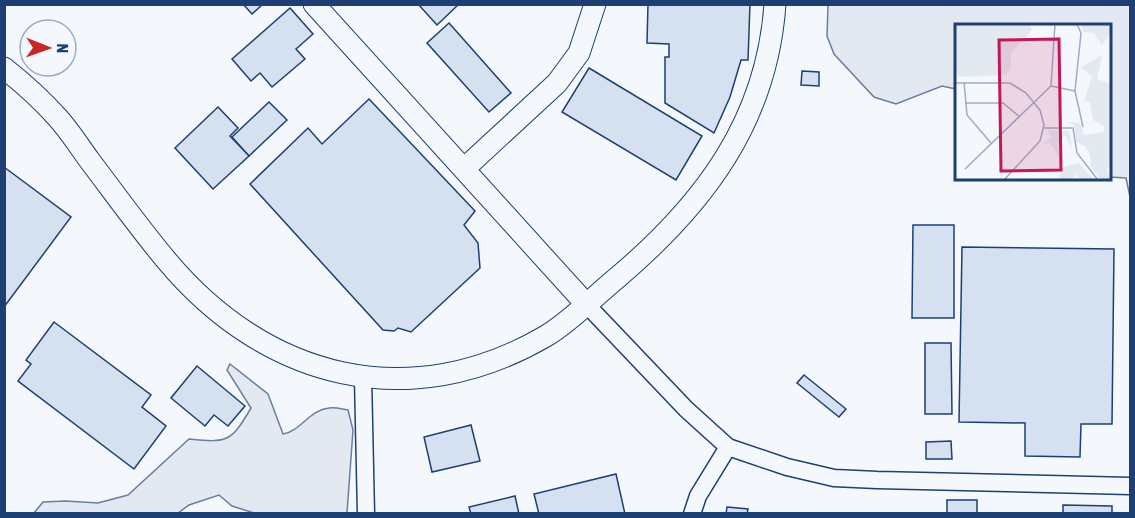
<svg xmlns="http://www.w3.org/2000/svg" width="1135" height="518" font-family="'Asap Condensed',sans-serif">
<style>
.green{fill:#e3e9f0;stroke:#687fa3;stroke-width:1.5}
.building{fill:#d5e0f0;stroke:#1d3f73;stroke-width:1.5}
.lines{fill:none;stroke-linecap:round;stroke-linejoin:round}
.minor-casing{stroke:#1d3f73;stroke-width:19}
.tertiary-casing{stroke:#1d3f73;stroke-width:23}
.minor{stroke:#f4f7fb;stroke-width:16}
.tertiary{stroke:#f4f7fb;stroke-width:21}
.inset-road{fill:none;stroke:#9eadc5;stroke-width:1.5}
.view{fill:#c2185b;fill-opacity:0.15;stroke:#c2185b;stroke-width:3}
.inset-edge{fill:none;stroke:#1d3f73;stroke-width:3}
</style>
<rect width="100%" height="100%" fill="#f4f7fb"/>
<!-- green -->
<g class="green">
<polygon points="828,5 1130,5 1130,197 1126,178 1110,177 1110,26 956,26 956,89 942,86 896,104 874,97 834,54 827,36"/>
<path d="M 230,364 L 268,394 L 283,434 C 301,431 309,410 329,408 C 335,407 342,409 348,410 L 353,430 L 347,513 L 254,513 L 232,506 L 219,495 L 189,505 L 178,513 L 34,513 L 43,502 L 66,501 L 98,503 L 128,495 L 189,439 C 228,443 231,442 251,408 L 227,370 Z"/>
</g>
<!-- building -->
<g class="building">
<polygon points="243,4 263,4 252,14"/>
<polygon points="418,4 458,4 458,5 437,25"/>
<polygon points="648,4 750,4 748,60 741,60 730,97 714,133 665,103 665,57 669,57 669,44 647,43"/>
<polygon points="290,8 313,34 296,49 305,59 272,87 260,73 251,81 232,59"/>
<polygon points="449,23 511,93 489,112 427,43"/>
<polygon points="589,68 702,136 676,180 562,112"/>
<polygon points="802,71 819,72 819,86 801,85"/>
<polygon points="369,99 475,211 464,225 478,243 480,268 411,332 398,328 394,331 383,330 250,184 308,128 322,144"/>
<polygon points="269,102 287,120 249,156 232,137"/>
<polygon points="218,107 238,128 230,136 249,156 213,189 175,148"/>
<polygon points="4,167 71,217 4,307"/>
<polygon points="913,225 954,225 954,318 912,318"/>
<polygon points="962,247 1114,249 1112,424 1081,424 1080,457 1025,456 1025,423 959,422"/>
<polygon points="54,322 151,395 142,407 166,426 134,469 18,381 31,364 26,360"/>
<polygon points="925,343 951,343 952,414 925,414"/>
<polygon points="197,366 245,406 228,426 214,415 205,426 171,398"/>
<polygon points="804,375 846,409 839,417 797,383"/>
<polygon points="471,425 480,461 432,472 424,437"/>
<polygon points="951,441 952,459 926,459 926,442"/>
<polygon points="616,474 625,514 539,514 534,494"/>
<polygon points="515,496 519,514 471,514 469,507"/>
<rect x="947" y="500" width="30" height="14"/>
<polygon points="1063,505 1112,506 1112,514 1063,514"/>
<polygon points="727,507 748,509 747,514 726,514"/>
</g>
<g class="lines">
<defs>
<g id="minor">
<polyline points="586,304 686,409 728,447 787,467 834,478 877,480 1130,486"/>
<polyline points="363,377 366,514"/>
<polyline points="692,514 698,496 728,447"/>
</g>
<g id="tertiary">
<polyline points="314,4 586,304"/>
<path d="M 4,68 C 23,83 41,99 57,117 C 69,130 79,146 90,161 C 115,194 140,229 167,261 C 266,379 409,416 546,336 C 570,322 596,295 618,277 C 704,204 767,121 775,4"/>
<polyline points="465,168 557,83 579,53 595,4"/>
</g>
</defs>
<!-- minor casing -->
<use href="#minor" class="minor-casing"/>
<!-- tertiary casing -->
<use href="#tertiary" class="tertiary-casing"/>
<!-- minor -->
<use href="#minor" class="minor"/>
<!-- tertiary -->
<use href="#tertiary" class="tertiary"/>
</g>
<!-- overview -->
<g transform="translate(955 24)">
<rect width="156" height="156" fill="#f4f7fb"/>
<path d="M 0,0 L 73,0 L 77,6 L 56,29 L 56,43 L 51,51 L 4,53 L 0,47 ZM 126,0 L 156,0 L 156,9 L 147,21 L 139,9 L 128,8 ZM 147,31 L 142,55 L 156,60 L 156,140 L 152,145 L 156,156 L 146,156 L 136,143 L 135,130 L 130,122 L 121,118 L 119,101 L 113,98 L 125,99 L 129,111 L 149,108 L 149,102 L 138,96 L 135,78 L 129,77 L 137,53 L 126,43 ZM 93,106 L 114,107 L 117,125 L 110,111 L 103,121 L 107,143 L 124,139 L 139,156 L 127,156 L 120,150 L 118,156 L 103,156 L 107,148 L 103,131 L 95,119 L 88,120 L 96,113 Z" fill="#e3e9f0"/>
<path class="inset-road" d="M 122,0 L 126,9 L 120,67 L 128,103M 9,58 L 12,91 L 36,119M 0,59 L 55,59 L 71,69 L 85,86 L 89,101 L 85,117 L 49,156M 96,62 L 120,67M 10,79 L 48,79 L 65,93M 89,104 L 118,104 L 122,129 L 143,156M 10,145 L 96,62 L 100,0"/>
<path class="view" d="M 104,15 L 106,146 L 46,147 L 44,16 Z"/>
<rect width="156" height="156" class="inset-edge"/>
</g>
<!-- border -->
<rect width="1135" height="518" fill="none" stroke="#1d3f73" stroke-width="12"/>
<!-- north arrow -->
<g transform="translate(48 48) rotate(91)"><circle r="28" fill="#f4f7fb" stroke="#9eadc5" stroke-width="1.5"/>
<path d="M0-4.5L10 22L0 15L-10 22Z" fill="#c62828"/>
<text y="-9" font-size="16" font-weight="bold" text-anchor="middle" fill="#1d3f73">N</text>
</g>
</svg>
